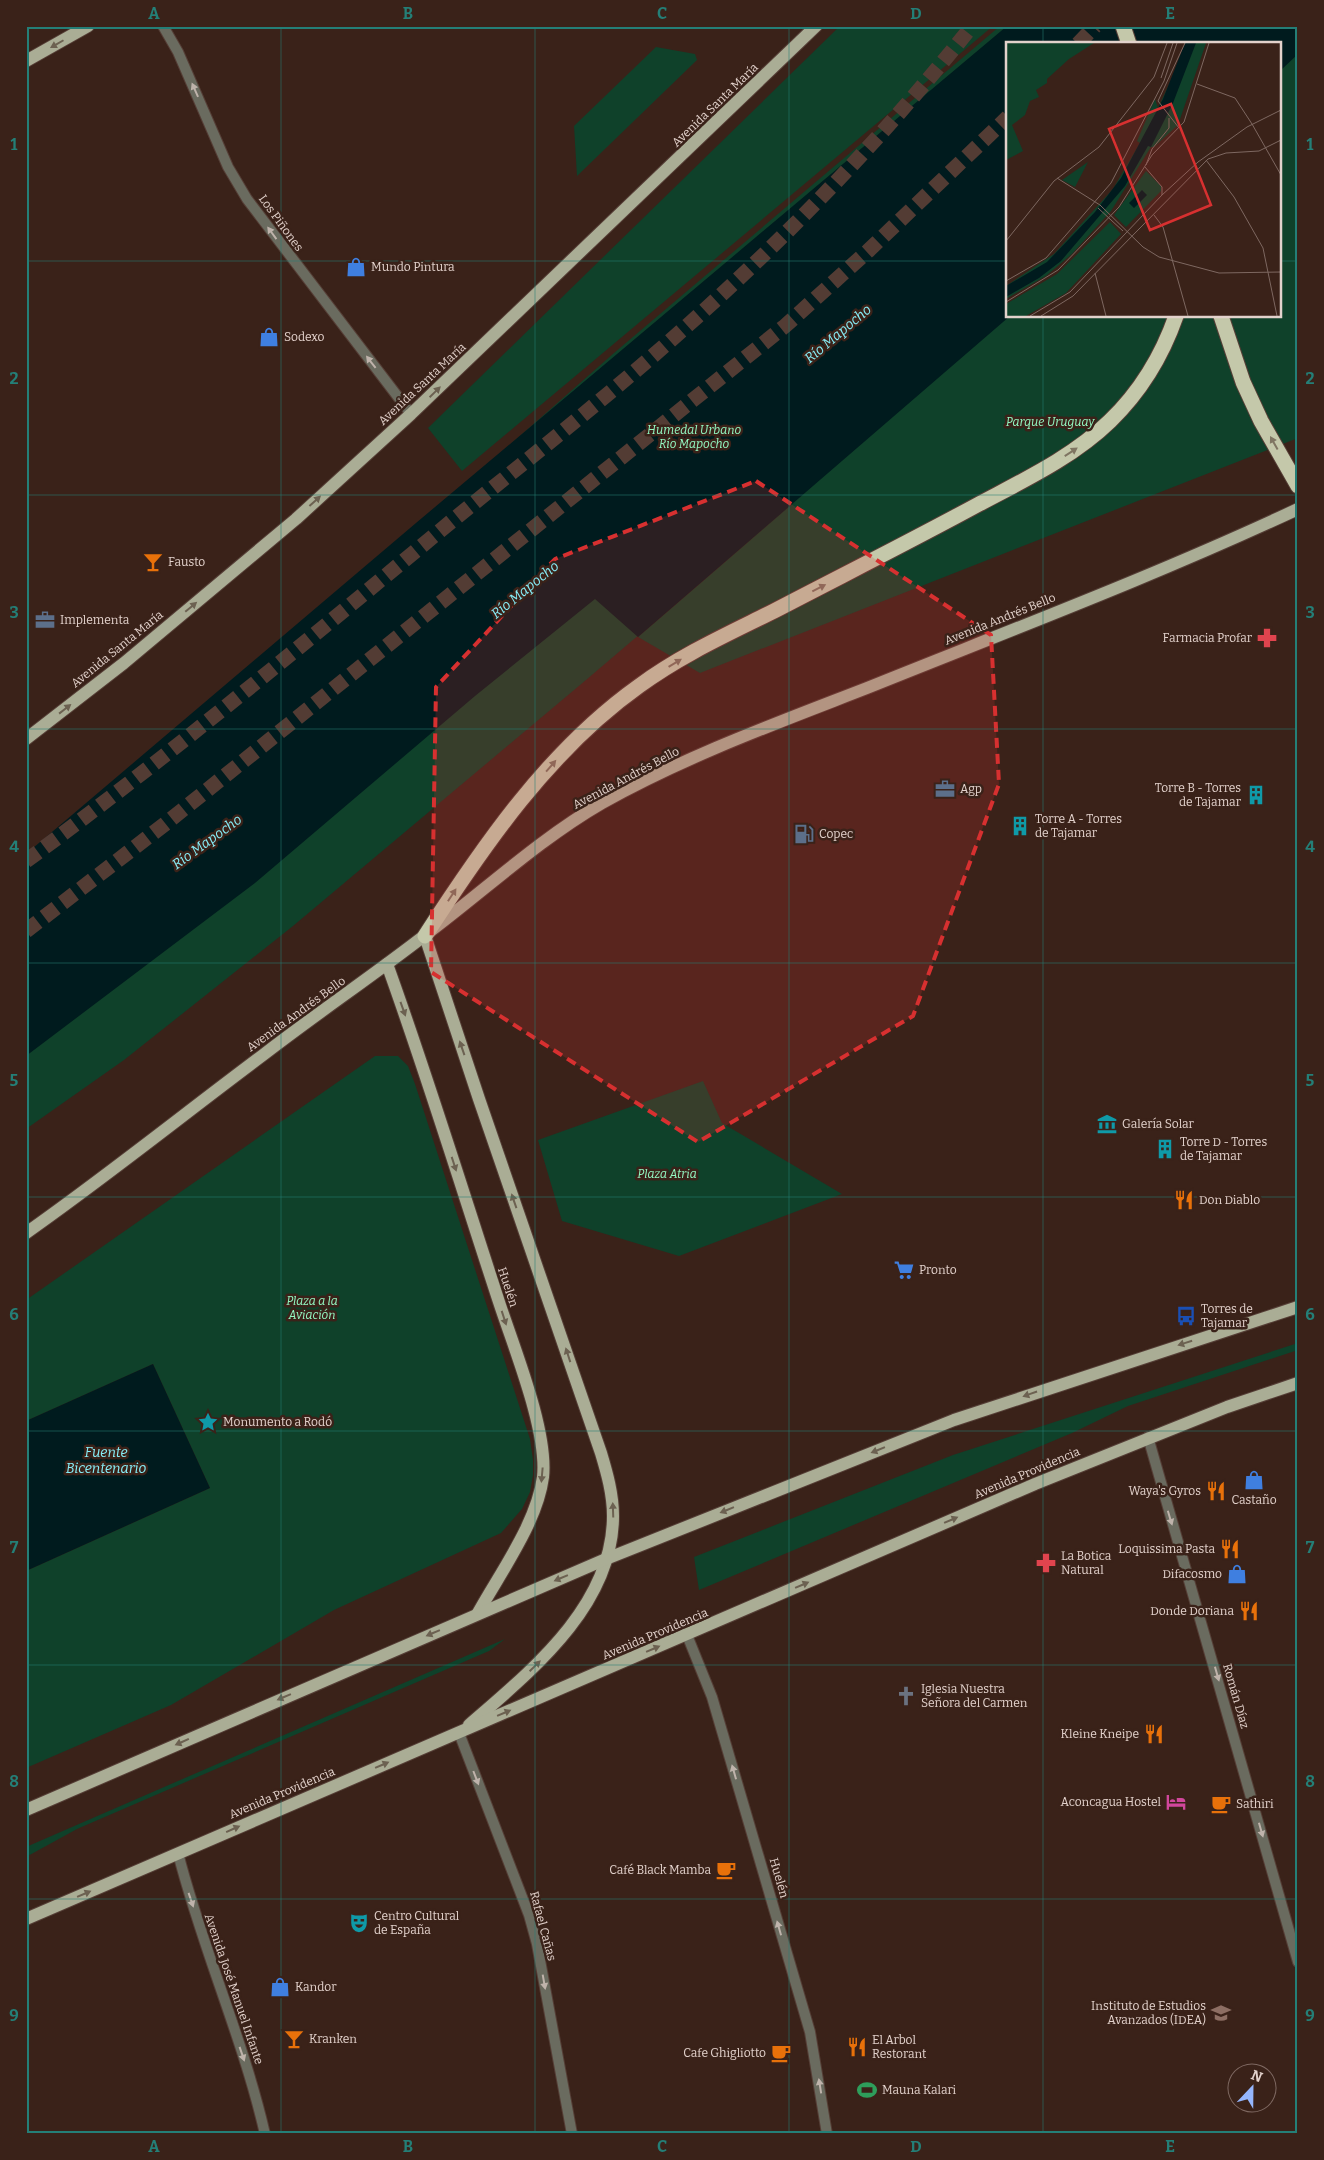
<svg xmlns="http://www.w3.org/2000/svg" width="1324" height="2160" font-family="Bitter,serif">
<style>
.green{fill:#0f412a;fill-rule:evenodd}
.water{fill:#001b1e}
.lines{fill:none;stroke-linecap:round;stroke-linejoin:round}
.motorway-tunnel{stroke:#533c34;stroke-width:15;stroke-dasharray:15 8;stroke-linecap:butt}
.minor-casing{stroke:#553e36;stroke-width:12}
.tertiary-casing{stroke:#553e36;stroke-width:12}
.primary-casing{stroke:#553e36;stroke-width:14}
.motorway-casing{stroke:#553e36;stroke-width:17}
.minor{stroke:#6a6b5f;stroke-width:10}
.tertiary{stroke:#6a6b5f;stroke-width:10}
.primary{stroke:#aaad95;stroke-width:12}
.motorway{stroke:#c4c8aa;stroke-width:15}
.oneway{fill:#6c6151}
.oneway2{fill:#bfb3ab}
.oneway3{fill:#7f7562}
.marked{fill:#d73030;fill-opacity:0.2;stroke:#d73030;stroke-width:4;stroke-dasharray:10 6;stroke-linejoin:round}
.grid{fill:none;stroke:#247f77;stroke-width:1;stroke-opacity:0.55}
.labels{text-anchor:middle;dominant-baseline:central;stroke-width:5;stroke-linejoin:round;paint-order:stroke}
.street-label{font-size:12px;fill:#e3d2cc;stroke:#3a2219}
.poi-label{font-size:12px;fill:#e3d2cc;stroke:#3a2219;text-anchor:start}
.park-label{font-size:12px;font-style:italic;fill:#93f9c3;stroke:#3a2219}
.water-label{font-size:14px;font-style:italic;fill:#87eff9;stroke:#3a2219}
.inset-road{fill:none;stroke:#7e6861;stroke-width:1}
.view{fill:#d73030;fill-opacity:0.15;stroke:#d73030;stroke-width:2.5}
.inset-edge{fill:none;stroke:#e3d2cc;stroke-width:2.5}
.neatline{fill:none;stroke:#247f77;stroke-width:2}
.grid-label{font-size:16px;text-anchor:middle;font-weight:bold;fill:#247f77}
</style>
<rect width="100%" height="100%" fill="#3a2219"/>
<!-- green -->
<g class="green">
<polygon points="840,26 993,26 462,471 428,428"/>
<path d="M 1000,26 L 1298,26 L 1298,438 L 700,673 L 638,637 L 810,489 L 586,680 L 293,926 L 124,1060 L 26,1129 L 26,854 L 277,650 L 614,353 ZM 1008,44 L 1280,44 L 1280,316 L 1008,316 Z"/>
<polygon points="656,47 695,54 697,60 577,176 574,126"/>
<polygon points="375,1056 398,1056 408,1066 415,1084 530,1439 533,1460 533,1475 530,1492 522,1509 501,1533 334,1610 171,1705 26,1768 26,1571 210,1488 153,1364 26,1421 26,1300"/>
<polygon points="703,1081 722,1123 842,1194 679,1256 562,1221 538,1140"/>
<polygon points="1298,1343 1298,1350 1128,1406 1072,1433 699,1590 694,1557 953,1455"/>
<polygon points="505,1639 489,1651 77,1829 26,1857 26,1847"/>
</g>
<!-- water -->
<g class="water">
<polygon points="1007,26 1298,26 1298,54 1280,71 1280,44 1008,44 1008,316 1010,316 638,637 595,599 475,696 255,883 26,1056 26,854 416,523"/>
<polygon points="153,1364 210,1488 26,1571 26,1421"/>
</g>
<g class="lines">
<!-- motorway-tunnel -->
<g class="motorway-tunnel">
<polyline points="1078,44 1095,26"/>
<path d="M 26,861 C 173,753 313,636 453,520 C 532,456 612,393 688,325 C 790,234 886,134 972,26"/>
<polyline points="26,931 165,824 785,326 868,251 1008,117"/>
</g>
<defs>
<g id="minor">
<polyline points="163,26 178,52 228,167 247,199 411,414"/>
<polyline points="1148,1437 1298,1962"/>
<polyline points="687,1635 712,1697 810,2032 827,2134"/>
<polyline points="459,1733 529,1915 537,1944 572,2134"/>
</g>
<path id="tertiary" d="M 178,1853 C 202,1948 243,2038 265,2134"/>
<g id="primary">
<polyline points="26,61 88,26"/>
<polyline points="26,739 124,663 296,519 411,414 816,26"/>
<path d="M 425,936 L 479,1099 L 601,1453 C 607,1473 613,1494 613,1516 C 613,1606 531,1671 469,1725"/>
<path d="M 387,964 C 427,1075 462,1189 499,1302 C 514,1348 548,1431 543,1477 C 537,1523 500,1573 478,1613"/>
<path d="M 26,1233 C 107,1176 184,1114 263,1055 C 316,1014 371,977 424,936 C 483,892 538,840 602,803 C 686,756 777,723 867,688 C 1011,630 1157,575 1298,509"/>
<polyline points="26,1810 606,1559 954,1420 1298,1307"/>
<polyline points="26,1919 1035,1484 1227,1407 1298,1383"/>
</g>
<g id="motorway">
<polyline points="1123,26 1129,44"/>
<polyline points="1221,316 1243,382 1261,421 1298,486"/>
<path d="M 425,936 C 484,845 549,750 639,686 C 681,655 728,634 774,611 C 843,575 911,541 979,504 C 1024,480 1073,457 1110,421 C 1140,392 1162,356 1176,316"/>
</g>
</defs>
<!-- minor casing -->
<use href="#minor" class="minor-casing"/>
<!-- tertiary casing -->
<use href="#tertiary" class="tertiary-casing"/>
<!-- primary casing -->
<use href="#primary" class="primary-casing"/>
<!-- motorway casing -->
<use href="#motorway" class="motorway-casing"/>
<!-- minor -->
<use href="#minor" class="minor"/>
<!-- tertiary -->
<use href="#tertiary" class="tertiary"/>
<!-- primary -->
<use href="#primary" class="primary"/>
<!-- motorway -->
<use href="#motorway" class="motorway"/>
</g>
<!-- one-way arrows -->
<defs><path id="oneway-solid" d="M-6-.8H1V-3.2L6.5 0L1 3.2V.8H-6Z" transform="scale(1.25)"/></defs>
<g class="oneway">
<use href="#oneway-solid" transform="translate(57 44) rotate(150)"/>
<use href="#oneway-solid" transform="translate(435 392) rotate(-44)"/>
<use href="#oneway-solid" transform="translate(315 501) rotate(-42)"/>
<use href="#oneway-solid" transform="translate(191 607) rotate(-40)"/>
<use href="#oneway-solid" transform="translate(65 709) rotate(-38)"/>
<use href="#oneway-solid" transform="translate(403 1009) rotate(70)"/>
<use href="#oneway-solid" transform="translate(462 1048) rotate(-109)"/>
<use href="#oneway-solid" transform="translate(454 1164) rotate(72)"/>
<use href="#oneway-solid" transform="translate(514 1201) rotate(-109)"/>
<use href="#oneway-solid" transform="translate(504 1318) rotate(72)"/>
<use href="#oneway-solid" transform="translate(1185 1343) rotate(162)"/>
<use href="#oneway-solid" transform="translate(568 1355) rotate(-108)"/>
<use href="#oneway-solid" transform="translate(1030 1394) rotate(161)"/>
<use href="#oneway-solid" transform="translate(878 1450) rotate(158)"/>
<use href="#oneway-solid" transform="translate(542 1475) rotate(95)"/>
<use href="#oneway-solid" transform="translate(613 1510) rotate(-92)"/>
<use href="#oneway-solid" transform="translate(727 1510) rotate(158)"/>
<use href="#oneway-solid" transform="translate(951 1520) rotate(-23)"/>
<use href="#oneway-solid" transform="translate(561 1578) rotate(157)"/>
<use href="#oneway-solid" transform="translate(802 1585) rotate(-23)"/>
<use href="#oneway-solid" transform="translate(433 1633) rotate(157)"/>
<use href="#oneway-solid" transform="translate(653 1649) rotate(-23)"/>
<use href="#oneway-solid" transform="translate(535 1666) rotate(-44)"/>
<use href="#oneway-solid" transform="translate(284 1697) rotate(157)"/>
<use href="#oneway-solid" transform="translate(504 1713) rotate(-23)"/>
<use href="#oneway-solid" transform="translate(182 1742) rotate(156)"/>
<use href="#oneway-solid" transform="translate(382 1765) rotate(-23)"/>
<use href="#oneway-solid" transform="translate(233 1829) rotate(-24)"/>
<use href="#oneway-solid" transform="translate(84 1894) rotate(-23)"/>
</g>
<g class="oneway2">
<use href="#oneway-solid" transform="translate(195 90) rotate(-114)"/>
<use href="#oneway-solid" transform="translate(272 233) rotate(-126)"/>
<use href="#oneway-solid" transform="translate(371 362) rotate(-128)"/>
<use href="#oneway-solid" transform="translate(1170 1518) rotate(73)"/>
<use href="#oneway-solid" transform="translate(1217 1674) rotate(74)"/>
<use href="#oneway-solid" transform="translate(734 1772) rotate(-106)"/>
<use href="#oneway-solid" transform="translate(476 1778) rotate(69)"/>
<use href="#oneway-solid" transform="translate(1261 1830) rotate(74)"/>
<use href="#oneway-solid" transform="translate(191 1900) rotate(71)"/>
<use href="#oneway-solid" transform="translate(779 1928) rotate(-106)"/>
<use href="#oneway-solid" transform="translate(544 1982) rotate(80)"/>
<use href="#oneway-solid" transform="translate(242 2054) rotate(71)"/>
<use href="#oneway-solid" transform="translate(820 2086) rotate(-99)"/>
</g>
<g class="oneway3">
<use href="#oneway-solid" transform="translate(1274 443) rotate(-119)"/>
<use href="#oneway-solid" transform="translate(1071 452) rotate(-33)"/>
<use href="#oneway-solid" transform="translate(819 588) rotate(-27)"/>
<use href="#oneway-solid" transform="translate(675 663) rotate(-31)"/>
<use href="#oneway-solid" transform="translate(551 766) rotate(-49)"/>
<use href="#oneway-solid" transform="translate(452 895) rotate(-57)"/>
</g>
<!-- marked area -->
<path class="marked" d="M 756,481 L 991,635 L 999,784 L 913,1016 L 698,1142 L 431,972 L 436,687 L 555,559 Z"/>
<!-- grid -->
<path class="grid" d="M 281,26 L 281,2134M 535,26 L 535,2134M 789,26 L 789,2134M 1043,26 L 1043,44M 26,261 L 1008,261M 1280,261 L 1298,261M 1043,316 L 1043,2134M 26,495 L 1298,495M 26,729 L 1298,729M 26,963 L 1298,963M 26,1197 L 1298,1197M 26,1431 L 1298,1431M 26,1665 L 1298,1665M 26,1899 L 1298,1899"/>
<!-- icons -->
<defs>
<symbol id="shop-bare" viewBox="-9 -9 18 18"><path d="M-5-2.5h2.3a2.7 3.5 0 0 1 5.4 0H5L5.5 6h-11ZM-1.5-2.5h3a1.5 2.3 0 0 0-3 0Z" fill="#3f7fe0" stroke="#3a2219" stroke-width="2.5" paint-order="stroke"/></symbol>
<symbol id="bar-bare" viewBox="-9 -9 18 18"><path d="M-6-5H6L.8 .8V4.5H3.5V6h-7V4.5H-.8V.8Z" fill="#e8710a" stroke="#3a2219" stroke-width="2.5" paint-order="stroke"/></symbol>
<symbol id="office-bare" viewBox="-9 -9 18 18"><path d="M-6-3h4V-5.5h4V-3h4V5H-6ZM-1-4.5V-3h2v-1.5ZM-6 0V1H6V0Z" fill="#5c6f8a" stroke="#3a2219" stroke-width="2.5" paint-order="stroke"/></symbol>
<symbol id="pharmacy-bare" viewBox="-9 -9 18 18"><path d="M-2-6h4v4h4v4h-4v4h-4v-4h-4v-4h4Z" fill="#e0444e" stroke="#3a2219" stroke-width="2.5" paint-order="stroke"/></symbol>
<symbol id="building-bare" viewBox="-9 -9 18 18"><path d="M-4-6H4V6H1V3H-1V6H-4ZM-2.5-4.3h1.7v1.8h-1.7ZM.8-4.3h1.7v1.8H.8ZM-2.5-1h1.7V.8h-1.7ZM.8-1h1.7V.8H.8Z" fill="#0f9aa8" stroke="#3a2219" stroke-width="2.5" paint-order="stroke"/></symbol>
<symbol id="fuel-bare" viewBox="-9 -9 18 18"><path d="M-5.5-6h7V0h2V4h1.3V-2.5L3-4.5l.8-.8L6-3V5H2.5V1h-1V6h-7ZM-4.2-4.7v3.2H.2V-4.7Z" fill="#5c6f8a" stroke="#3a2219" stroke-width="2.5" paint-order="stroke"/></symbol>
<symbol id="museum-bare" viewBox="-9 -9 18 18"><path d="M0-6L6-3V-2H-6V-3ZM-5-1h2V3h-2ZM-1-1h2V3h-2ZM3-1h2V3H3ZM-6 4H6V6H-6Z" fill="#0f9aa8" stroke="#3a2219" stroke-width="2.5" paint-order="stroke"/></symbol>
<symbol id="restaurant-bare" viewBox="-9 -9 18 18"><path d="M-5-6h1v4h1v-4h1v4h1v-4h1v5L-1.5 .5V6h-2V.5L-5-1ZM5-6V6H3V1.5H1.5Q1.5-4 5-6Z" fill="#e8710a" stroke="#3a2219" stroke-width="2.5" paint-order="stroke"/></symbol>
<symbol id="supermarket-bare" viewBox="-9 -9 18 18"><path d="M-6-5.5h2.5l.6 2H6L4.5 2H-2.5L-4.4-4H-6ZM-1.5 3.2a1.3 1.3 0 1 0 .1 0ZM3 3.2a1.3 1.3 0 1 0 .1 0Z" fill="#3f7fe0" stroke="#3a2219" stroke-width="2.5" paint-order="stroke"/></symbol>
<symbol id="bus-bare" viewBox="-9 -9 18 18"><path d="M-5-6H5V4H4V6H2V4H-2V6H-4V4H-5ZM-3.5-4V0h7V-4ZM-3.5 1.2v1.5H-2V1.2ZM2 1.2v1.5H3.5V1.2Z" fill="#1a4fb4" stroke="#3a2219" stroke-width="2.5" paint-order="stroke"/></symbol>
<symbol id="sight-bare" viewBox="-9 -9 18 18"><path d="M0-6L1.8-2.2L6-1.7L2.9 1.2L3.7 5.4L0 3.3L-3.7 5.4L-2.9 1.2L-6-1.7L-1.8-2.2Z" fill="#0f9aa8" stroke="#3a2219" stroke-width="2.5" paint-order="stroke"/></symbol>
<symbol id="church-bare" viewBox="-9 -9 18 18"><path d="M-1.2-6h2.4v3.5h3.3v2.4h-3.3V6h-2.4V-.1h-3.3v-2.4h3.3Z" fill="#6b7280" stroke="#3a2219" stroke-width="2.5" paint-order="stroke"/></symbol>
<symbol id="hotel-bare" viewBox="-9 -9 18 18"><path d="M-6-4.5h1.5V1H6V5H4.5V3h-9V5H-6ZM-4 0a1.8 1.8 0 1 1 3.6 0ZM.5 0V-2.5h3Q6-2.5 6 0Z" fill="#d1479c" stroke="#3a2219" stroke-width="2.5" paint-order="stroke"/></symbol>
<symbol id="cafe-bare" viewBox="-9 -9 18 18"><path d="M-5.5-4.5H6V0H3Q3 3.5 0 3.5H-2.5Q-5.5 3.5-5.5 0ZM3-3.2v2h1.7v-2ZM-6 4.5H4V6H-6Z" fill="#e8710a" stroke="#3a2219" stroke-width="2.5" paint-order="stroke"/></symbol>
<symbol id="theatre-bare" viewBox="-9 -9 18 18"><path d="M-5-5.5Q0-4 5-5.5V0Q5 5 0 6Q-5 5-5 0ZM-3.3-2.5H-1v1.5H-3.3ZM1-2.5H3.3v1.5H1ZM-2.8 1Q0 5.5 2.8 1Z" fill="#0f9aa8" stroke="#3a2219" stroke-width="2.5" paint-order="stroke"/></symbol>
<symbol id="school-bare" viewBox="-9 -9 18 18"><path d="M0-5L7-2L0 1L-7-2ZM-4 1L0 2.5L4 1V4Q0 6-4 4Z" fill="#8d6e63" stroke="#3a2219" stroke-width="2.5" paint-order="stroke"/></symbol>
<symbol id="stadium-bare" viewBox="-9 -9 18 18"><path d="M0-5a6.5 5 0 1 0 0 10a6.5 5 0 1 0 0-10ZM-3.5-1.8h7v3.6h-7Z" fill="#2e9e5b" stroke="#3a2219" stroke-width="2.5" paint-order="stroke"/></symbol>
</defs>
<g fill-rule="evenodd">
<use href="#shop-bare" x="342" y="253" width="28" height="28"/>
<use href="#shop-bare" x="255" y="323" width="28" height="28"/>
<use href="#bar-bare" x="139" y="548" width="28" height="28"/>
<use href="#office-bare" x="31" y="606" width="28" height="28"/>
<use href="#pharmacy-bare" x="1253" y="624" width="28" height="28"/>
<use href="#office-bare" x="931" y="775" width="28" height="28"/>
<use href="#building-bare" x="1242" y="781" width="28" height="28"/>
<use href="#building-bare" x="1006" y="812" width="28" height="28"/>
<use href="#fuel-bare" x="790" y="820" width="28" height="28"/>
<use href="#museum-bare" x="1093" y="1110" width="28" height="28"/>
<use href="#building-bare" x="1151" y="1135" width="28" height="28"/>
<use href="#restaurant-bare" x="1170" y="1186" width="28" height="28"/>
<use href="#supermarket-bare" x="890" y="1256" width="28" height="28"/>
<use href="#bus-bare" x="1172" y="1302" width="28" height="28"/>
<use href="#sight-bare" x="194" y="1408" width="28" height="28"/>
<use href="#shop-bare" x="1240" y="1466" width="28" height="28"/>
<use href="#restaurant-bare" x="1202" y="1477" width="28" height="28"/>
<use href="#restaurant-bare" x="1216" y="1535" width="28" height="28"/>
<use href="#pharmacy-bare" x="1032" y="1549" width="28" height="28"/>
<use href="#shop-bare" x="1223" y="1560" width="28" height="28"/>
<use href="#restaurant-bare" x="1235" y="1597" width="28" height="28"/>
<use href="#church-bare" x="892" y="1682" width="28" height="28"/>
<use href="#restaurant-bare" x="1140" y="1720" width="28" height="28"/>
<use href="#hotel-bare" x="1162" y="1788" width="28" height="28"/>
<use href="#cafe-bare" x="1207" y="1790" width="28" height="28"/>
<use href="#cafe-bare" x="712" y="1856" width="28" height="28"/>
<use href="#theatre-bare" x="345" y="1909" width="28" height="28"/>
<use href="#shop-bare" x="266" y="1973" width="28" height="28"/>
<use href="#school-bare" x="1207" y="1999" width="28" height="28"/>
<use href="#bar-bare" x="280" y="2025" width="28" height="28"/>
<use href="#restaurant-bare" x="843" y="2033" width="28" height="28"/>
<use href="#cafe-bare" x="767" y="2039" width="28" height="28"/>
<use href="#stadium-bare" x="853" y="2076" width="28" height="28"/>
</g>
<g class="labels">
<!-- street labels -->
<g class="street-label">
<text transform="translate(715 105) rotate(-44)">Avenida Santa María</text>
<text transform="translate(281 223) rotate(54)">Los Piñones</text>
<text transform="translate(422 384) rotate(-43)">Avenida Santa María</text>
<text transform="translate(1000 619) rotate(-22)">Avenida Andrés Bello</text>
<text transform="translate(117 649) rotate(-39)">Avenida Santa María</text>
<text transform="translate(626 778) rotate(-28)">Avenida Andrés Bello</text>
<text transform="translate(296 1014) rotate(-36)">Avenida Andrés Bello</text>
<text transform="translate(508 1287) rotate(72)">Huelén</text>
<text transform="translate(1027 1473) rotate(-23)">Avenida Providencia</text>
<text transform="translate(655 1634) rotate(-23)">Avenida Providencia</text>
<text transform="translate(1236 1696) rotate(74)">Román Díaz</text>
<text transform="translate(282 1793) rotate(-23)">Avenida Providencia</text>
<text transform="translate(779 1878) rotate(74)">Huelén</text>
<text transform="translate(543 1926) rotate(75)">Rafael Cañas</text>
<text transform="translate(234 1989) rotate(71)">Avenida José Manuel Infante</text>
</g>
<!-- poi labels -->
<g class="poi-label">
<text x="371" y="267">Mundo Pintura</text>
<text x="284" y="337">Sodexo</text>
<text x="168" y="562">Fausto</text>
<text x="60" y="620">Implementa</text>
<text x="1252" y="638" text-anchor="end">Farmacia Profar</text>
<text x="1241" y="788" text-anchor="end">Torre B - Torres<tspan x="1241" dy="14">de Tajamar</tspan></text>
<text x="960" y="789">Agp</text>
<text x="1035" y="819">Torre A - Torres<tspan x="1035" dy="14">de Tajamar</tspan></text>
<text x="819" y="834">Copec</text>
<text x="1122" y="1124">Galería Solar</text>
<text x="1180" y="1142">Torre D - Torres<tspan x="1180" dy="14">de Tajamar</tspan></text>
<text x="1199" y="1200">Don Diablo</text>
<text x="919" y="1270">Pronto</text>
<text x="1201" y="1309">Torres de<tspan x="1201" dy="14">Tajamar</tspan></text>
<text x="223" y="1422">Monumento a Rodó</text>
<text x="1201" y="1491" text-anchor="end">Waya's Gyros</text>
<text x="1254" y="1500" text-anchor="middle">Castaño</text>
<text x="1215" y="1549" text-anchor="end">Loquissima Pasta</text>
<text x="1061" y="1556">La Botica<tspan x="1061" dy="14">Natural</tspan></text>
<text x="1222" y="1574" text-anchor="end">Difacosmo</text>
<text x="1234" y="1611" text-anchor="end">Donde Doriana</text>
<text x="921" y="1689">Iglesia Nuestra<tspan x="921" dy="14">Señora del Carmen</tspan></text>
<text x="1139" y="1734" text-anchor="end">Kleine Kneipe</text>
<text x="1161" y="1802" text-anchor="end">Aconcagua Hostel</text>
<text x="1236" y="1804">Sathiri</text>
<text x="711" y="1870" text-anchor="end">Café Black Mamba</text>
<text x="374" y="1916">Centro Cultural<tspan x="374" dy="14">de España</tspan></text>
<text x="295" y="1987">Kandor</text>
<text x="1206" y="2006" text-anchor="end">Instituto de Estudios<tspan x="1206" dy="14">Avanzados (IDEA)</tspan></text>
<text x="309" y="2039">Kranken</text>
<text x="872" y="2040">El Arbol<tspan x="872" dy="14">Restorant</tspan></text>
<text x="766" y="2053" text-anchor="end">Cafe Ghigliotto</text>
<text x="882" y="2090">Mauna Kalari</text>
</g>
<!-- park labels -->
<g class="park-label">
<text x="1050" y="422">Parque Uruguay</text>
<text x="694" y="430">Humedal Urbano<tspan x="694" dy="14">Río Mapocho</tspan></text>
<text x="667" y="1174">Plaza Atria</text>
<text x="312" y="1301">Plaza a la<tspan x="312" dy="14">Aviación</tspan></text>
</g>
<!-- water labels -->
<g class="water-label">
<text transform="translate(838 334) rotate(-40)">Río Mapocho</text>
<text transform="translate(525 590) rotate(-39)">Río Mapocho</text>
<text transform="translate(207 842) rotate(-36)">Río Mapocho</text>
<text x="106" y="1452">Fuente<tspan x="106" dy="16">Bicentenario</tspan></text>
</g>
</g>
<!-- overview -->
<g transform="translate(1006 42)">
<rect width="275" height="275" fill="#3a2219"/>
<path d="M 0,1 L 88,1 L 63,17 L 41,37 L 41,41 L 30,48 L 33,55 L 24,59 L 19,73 L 6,83 L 17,109 L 0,118 ZM 180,1 L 200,1 L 172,83 L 148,105 L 145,105 L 105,169 L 66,212 L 40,234 L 0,257 L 0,244 L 48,212 L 107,147 L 134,101 L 131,99 L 149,57 L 152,66 L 167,34 L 161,48 L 166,40 ZM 82,120 L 69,145 L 56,138 ZM 140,129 L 155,144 L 155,149 L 120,185 L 108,173 ZM 104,180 L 115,192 L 60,251 L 20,274 L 0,274 L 0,262 L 51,232 Z" fill="#0f412a"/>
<path d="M 179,1 L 190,1 L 167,61 L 145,105 L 142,104 L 119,144 L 55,219 L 33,236 L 0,255 L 0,244 L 41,220 L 89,170 L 115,136 L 157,57 ZM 136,148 L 141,153 L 128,166 L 123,161 Z" fill="#001b1e"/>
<path class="inset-road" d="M 155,36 L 167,1M 191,42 L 229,56 L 246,82M 246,82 L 275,133M 173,86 L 152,59 L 179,1M 200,118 L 228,155 L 257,206 L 271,274M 140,123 L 146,107 L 163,86 L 163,76M 139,125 L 156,145 L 156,153M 51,136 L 94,163 L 137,205 L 153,215 L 213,231 L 275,230M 92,166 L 117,189M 148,173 L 157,185 L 182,274M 0,199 L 48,139 L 93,105 L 148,35 L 161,1M 89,231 L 100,274M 0,239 L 40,216 L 105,141 L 158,39 L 171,1M 0,260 L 52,228 L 113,165 L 146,113 L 178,80 L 203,1M 24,274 L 64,250 L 156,153 L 192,120 L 241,85 L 275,68M 35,274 L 67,254 L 202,117 L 220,111 L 253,109 L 275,98"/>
<path class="view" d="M 165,62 L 205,163 L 144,188 L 103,87 Z"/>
<rect width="275" height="275" class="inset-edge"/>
</g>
<!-- border -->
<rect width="1324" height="2160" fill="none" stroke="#3a2219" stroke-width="55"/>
<!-- north arrow -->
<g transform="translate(1252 2088) rotate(22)"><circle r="24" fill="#3a2219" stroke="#7e6861"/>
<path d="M0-4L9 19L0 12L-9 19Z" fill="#95b6fd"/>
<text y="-8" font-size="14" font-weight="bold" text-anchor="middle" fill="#e3d2cc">N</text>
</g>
<rect x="28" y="28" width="1268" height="2104" class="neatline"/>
<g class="grid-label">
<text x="154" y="19">A</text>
<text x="408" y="19">B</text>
<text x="662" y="19">C</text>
<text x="916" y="19">D</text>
<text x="1170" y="19">E</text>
<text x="14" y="150">1</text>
<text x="1310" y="150">1</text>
<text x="14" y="384">2</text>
<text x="1310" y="384">2</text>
<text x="14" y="618">3</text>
<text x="1310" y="618">3</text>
<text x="14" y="852">4</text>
<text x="1310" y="852">4</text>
<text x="14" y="1086">5</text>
<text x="1310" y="1086">5</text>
<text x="14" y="1320">6</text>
<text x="1310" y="1320">6</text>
<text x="14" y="1553">7</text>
<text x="1310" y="1553">7</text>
<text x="14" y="1787">8</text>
<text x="1310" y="1787">8</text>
<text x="14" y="2021">9</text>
<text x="1310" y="2021">9</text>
<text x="154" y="2152">A</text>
<text x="408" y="2152">B</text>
<text x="662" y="2152">C</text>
<text x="916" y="2152">D</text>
<text x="1170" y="2152">E</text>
</g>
</svg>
